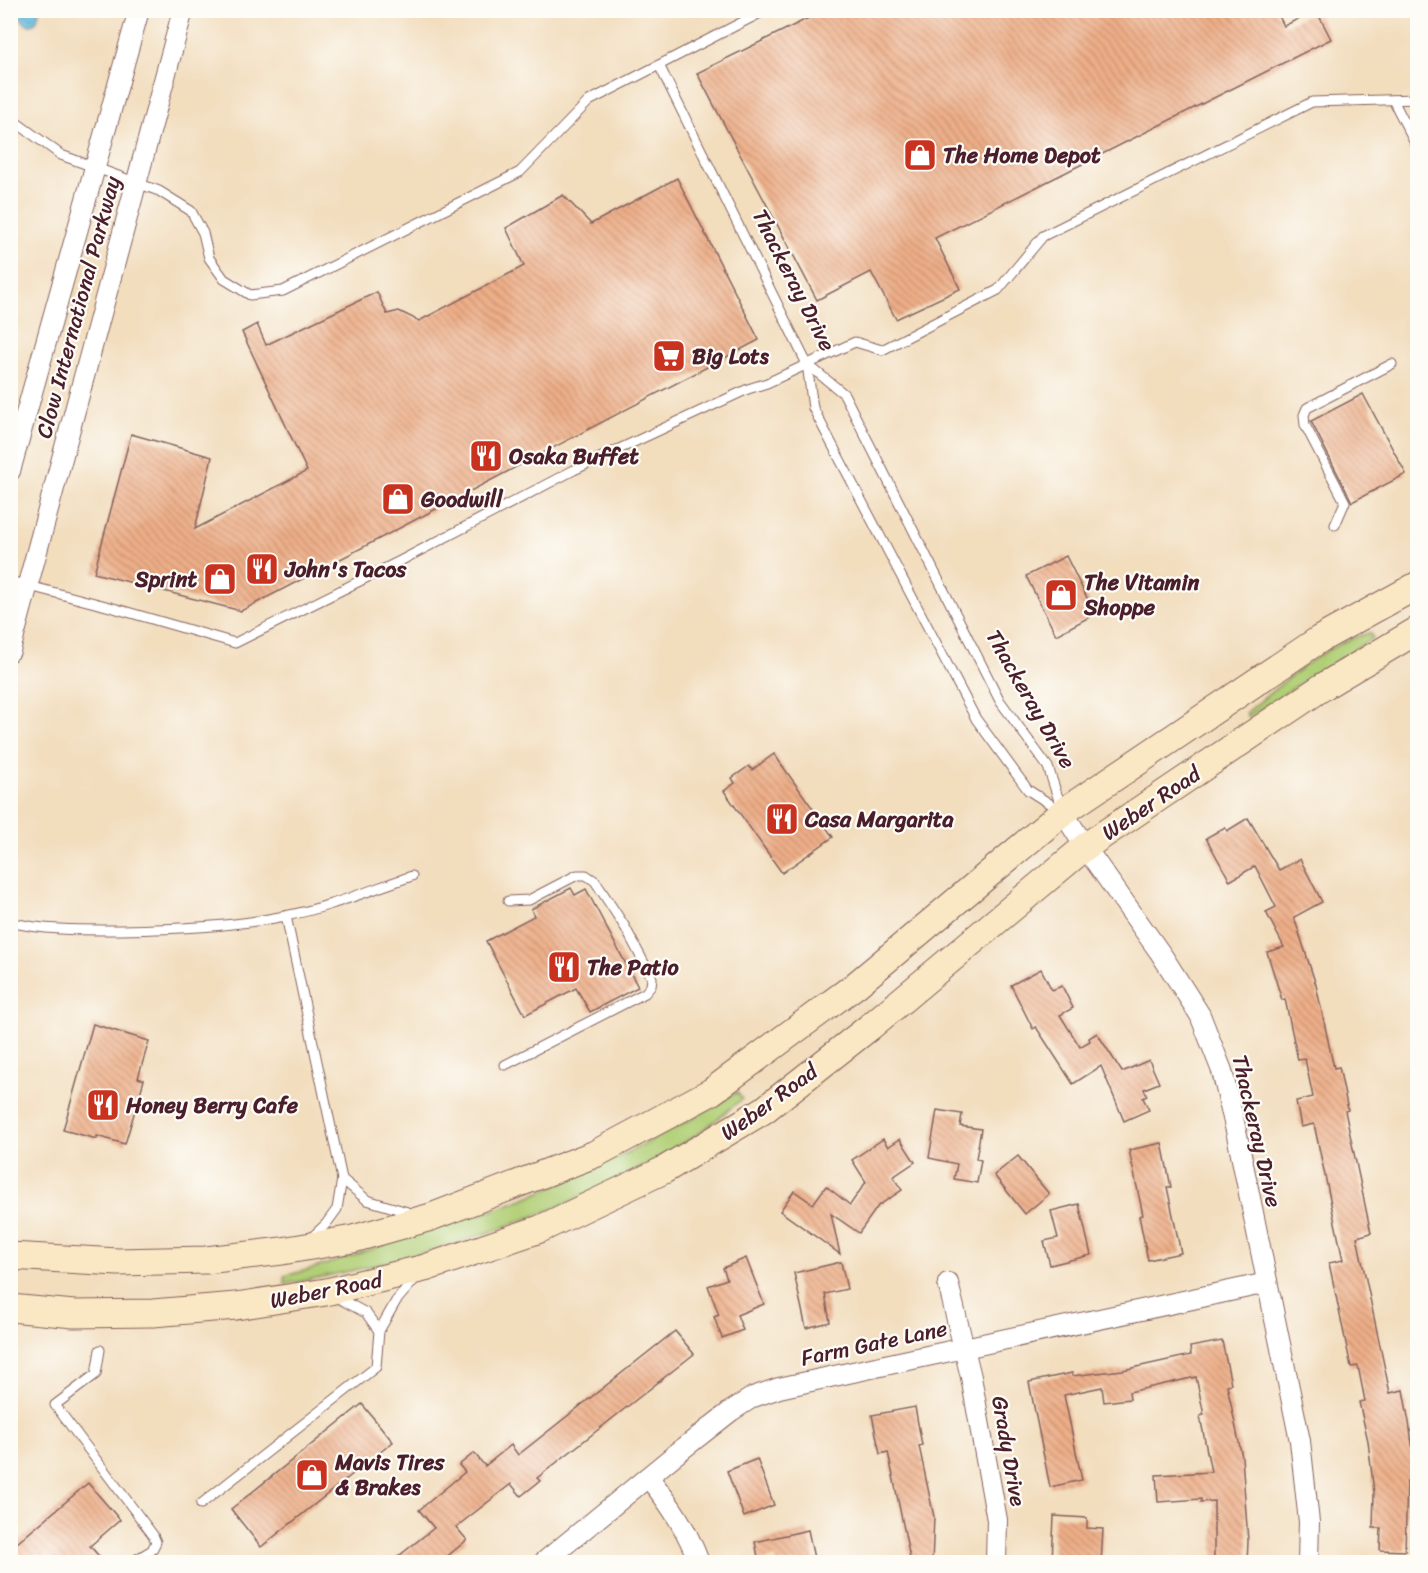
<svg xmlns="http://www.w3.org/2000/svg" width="1428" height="1573" font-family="Sriracha,sans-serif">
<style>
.grass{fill:#b1cf76;stroke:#7e7750;stroke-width:1.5}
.water{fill:url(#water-ripples);stroke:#556e84;stroke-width:1.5}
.building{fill:url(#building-back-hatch)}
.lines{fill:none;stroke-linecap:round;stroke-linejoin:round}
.lane-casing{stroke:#85625e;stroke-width:11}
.street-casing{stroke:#85625e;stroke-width:22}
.secondary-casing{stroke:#85625e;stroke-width:29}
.lane{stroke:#fff;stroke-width:9}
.street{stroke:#fff;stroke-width:20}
.secondary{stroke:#fae7c3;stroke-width:27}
.labels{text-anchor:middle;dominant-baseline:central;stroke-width:4.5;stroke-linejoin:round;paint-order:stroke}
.poi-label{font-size:22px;font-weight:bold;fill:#4a1f2b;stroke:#fdfcf7;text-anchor:start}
.street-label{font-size:22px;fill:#4a1f2b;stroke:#fdfcf7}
</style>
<defs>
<pattern id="water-ripples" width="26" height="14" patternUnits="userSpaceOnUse" patternTransform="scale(1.5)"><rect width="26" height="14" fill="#60bcde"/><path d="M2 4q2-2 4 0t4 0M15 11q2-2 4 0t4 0" fill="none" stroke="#5198b4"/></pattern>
<pattern id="building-back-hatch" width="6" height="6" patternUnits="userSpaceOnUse" patternTransform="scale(1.5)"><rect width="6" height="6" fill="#eeaf88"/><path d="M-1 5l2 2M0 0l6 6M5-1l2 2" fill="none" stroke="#c38e6f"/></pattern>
</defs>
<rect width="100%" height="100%" fill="#fdfcf7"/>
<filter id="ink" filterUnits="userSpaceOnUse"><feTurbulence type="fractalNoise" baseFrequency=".0167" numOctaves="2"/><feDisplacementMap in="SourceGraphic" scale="12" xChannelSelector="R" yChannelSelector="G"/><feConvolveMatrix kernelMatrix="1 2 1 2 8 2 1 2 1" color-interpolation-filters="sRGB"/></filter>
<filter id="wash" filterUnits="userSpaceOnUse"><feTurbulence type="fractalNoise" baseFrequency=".008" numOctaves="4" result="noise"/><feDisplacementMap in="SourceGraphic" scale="24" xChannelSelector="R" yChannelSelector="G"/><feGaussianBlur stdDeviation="1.35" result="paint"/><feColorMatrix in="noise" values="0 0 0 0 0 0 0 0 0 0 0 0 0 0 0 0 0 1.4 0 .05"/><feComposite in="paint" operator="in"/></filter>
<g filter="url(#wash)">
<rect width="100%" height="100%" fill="#f2ddbd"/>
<!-- grass -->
<g class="grass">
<path d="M 1370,633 L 1373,638 L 1248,717 L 1246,713 C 1283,683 1322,644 1370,633 Z"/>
<path d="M 737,1092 L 742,1099 C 724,1113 707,1129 687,1141 C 565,1216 425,1259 285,1284 L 284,1276 C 328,1266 368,1250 410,1235 C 441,1225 472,1218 502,1207 C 584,1176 662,1138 737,1092 Z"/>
</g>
<!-- water -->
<polygon class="water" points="15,11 39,10 39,11 37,20 32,25 26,24"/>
<g id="blocks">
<!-- building -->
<g class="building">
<polygon points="825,10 1276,10 1284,26 1316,10 1331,39 935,238 960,289 896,319 871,272 817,300 697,73"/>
<polygon points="677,178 759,340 241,611 94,573 131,434 212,457 195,529 307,471 242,332 257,324 266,345 377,292 387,314 399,311 419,321 524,266 506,228 563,195 591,224"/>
<polygon points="1363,394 1406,474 1352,502 1311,421"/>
<polygon points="1066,556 1095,614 1056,635 1026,576"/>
<polygon points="774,754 833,837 782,873 724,791 735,783 732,778 749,766 752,770"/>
<polygon points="1248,818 1279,870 1300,859 1322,902 1294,917 1316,985 1334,1068 1339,1067 1348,1110 1345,1111 1371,1233 1357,1237 1390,1393 1403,1390 1409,1422 1417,1480 1407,1481 1405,1551 1380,1550 1381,1528 1373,1528 1374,1493 1368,1441 1359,1402 1365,1401 1358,1366 1351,1367 1329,1263 1343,1260 1314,1124 1301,1127 1296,1101 1313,1097 1305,1059 1298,1060 1285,999 1282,1000 1267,952 1284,947 1266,912 1276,907 1255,866 1230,881 1206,838 1225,827 1227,831"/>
<polygon points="571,888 575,895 586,889 638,987 590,1012 576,988 525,1015 486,941 534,916 531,909"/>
<polygon points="1041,969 1052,990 1062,986 1073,1008 1060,1015 1080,1047 1090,1041 1089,1038 1097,1033 1122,1072 1149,1060 1159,1083 1144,1089 1147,1096 1143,1098 1149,1110 1124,1121 1101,1066 1073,1084 1036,1027 1033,1029 1011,985"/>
<polygon points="93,1024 149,1041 138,1078 144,1080 125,1144 97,1136 97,1139 63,1130"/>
<polygon points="937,1110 962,1114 960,1126 981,1129 976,1159 981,1160 977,1183 954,1179 957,1164 929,1158"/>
<polygon points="883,1139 888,1147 900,1139 915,1162 893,1177 902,1190 878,1206 859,1233 831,1214 840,1254 780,1211 794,1191 813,1204 826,1186 850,1205 866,1182 852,1160"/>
<polygon points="1162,1143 1171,1187 1167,1187 1181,1253 1148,1260 1139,1216 1143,1215 1129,1150"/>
<polygon points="1018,1156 1049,1194 1025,1214 994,1175"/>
<polygon points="1079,1204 1091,1255 1050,1265 1044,1241 1058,1238 1051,1211"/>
<polygon points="746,1258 764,1304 737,1315 743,1330 722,1338 714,1317 719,1315 708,1286 727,1279 723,1268"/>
<polygon points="841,1262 847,1289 825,1294 830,1322 806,1328 794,1273"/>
<polygon points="675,1331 694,1354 537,1478 540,1481 521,1496 511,1484 456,1527 467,1540 439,1563 390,1563 434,1528 419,1510 465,1472 459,1465 474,1453 485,1466 511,1445 518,1455"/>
<polygon points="1222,1341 1231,1384 1227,1385 1242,1457 1248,1541 1247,1563 1214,1563 1214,1501 1201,1502 1201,1499 1158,1502 1156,1475 1211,1472 1200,1416 1204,1415 1196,1377 1129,1392 1130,1399 1104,1402 1102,1387 1064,1395 1082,1480 1050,1487 1029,1382 1072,1373 1072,1376 1123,1370 1191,1355 1190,1347"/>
<polygon points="362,1404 393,1442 261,1547 231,1509"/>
<polygon points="915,1407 922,1445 919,1446 934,1517 932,1563 911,1563 888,1452 880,1454 872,1415"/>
<polygon points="757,1459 774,1505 744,1517 727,1471"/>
<polygon points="88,1483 120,1520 90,1546 105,1563 10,1563 10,1549"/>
<polygon points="1054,1516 1087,1518 1087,1528 1103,1529 1101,1563 1052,1561"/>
<polygon points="808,1530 815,1563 777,1563 776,1558 759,1562 755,1542"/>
</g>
</g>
</g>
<g filter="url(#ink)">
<use href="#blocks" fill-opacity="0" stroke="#85625e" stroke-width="1.5"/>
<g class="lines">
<defs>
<g id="lane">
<polyline points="659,65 807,364 844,394 1000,701 1048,767 1062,810"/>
<polyline points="1393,100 1418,149"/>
<polyline points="10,118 61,155 159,191 191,211 203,233 209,258 224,279 250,295 283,291 520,172 589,101 766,10"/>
<polyline points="807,364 813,408 976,719 1028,790 1061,811"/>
<polyline points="1335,525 1345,502 1305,425 1304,415 1307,408 1392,364"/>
<polyline points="10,581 110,607 235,643 400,561 574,470 748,389 767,383 855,342 882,350 998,290 1043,236 1312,102 1418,99"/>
<polyline points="286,916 342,1179"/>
<path d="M 10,922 C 45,931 85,930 120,930 C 175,929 231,927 285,916 C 328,908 370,890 412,876"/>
<polyline points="505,1065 645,993 651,986 652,978 625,927 595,881 586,875 577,875 529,900 508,901"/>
<polyline points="311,1238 326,1224 337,1209 342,1179 367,1200 411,1213"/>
<polyline points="334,1296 366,1313 379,1331 396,1301 416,1278"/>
<polyline points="100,1350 96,1374 55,1405 153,1535 156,1542 152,1550 132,1562"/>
<polyline points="201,1504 376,1367 379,1331"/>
</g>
<g id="street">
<polyline points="10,471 139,10"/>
<polyline points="10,651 183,10"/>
<polyline points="1063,812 1085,847 1161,954 1200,1015 1222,1071 1237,1135 1300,1441 1309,1522 1308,1562"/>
<polyline points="948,1283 971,1377 997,1520 996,1562"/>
<path d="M 648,1477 C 671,1505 686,1528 699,1562"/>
<polyline points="544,1562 671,1458 731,1411 753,1397 779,1388 899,1362 1267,1283"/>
</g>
<g id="secondary">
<polyline points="10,1256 118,1262 206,1260 282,1251 353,1239 431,1217 595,1154 711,1092 856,985 1063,812 1320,639 1418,585"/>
<polyline points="10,1308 74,1314 153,1313 236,1306 326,1292 425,1268 540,1229 664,1170 764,1110 871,1026 1085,847 1324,686 1418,630"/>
</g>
</defs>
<!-- lane casing -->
<use href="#lane" class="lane-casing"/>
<!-- street casing -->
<use href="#street" class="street-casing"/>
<!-- secondary casing -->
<use href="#secondary" class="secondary-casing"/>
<!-- lane -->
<use href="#lane" class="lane"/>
<!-- street -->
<use href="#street" class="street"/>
<!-- secondary -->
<use href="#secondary" class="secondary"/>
</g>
</g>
<!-- icons -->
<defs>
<symbol id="shop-square" viewBox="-11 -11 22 22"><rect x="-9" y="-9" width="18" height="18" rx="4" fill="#c8321e" stroke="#fdfcf7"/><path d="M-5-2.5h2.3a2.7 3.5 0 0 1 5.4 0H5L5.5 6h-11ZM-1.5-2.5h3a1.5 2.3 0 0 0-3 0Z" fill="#fff"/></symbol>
<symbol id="supermarket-square" viewBox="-11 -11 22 22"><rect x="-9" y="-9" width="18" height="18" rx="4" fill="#c8321e" stroke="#fdfcf7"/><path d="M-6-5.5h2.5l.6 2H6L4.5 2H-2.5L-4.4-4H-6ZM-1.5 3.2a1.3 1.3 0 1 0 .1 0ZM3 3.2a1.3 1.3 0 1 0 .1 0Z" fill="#fff"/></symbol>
<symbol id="restaurant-square" viewBox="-11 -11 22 22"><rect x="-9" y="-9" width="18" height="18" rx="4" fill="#c8321e" stroke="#fdfcf7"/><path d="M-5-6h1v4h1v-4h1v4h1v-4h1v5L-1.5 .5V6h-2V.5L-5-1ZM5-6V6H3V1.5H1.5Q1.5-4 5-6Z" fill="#fff"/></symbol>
</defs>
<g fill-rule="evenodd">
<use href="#shop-square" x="901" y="136" width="38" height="38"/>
<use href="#supermarket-square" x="650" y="337" width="38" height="38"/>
<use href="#restaurant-square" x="467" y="437" width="38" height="38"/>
<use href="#shop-square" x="379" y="480" width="38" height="38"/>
<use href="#restaurant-square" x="243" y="550" width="38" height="38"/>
<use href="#shop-square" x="201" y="560" width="38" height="38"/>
<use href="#shop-square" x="1042" y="576" width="38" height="38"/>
<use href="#restaurant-square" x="763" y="800" width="38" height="38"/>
<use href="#restaurant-square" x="545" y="948" width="38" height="38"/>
<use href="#restaurant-square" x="84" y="1086" width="38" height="38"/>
<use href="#shop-square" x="293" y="1456" width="38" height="38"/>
</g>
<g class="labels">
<!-- poi labels -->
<g class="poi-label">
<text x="943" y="155">The Home Depot</text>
<text x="692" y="356">Big Lots</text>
<text x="509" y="456">Osaka Buffet</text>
<text x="421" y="499">Goodwill</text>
<text x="285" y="569">John's Tacos</text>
<text x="197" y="579" text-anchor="end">Sprint</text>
<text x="1084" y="582">The Vitamin<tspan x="1084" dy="25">Shoppe</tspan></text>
<text x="805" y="819">Casa Margarita</text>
<text x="587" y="967">The Patio</text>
<text x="126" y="1105">Honey Berry Cafe</text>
<text x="335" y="1462">Mavis Tires<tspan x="335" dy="25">&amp; Brakes</tspan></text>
</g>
<!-- street labels -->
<g class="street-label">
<text transform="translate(794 280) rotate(63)">Thackeray Drive</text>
<text transform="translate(78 307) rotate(-75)">Clow International Parkway</text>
<text transform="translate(1031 699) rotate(60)">Thackeray Drive</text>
<text transform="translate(1151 803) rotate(-34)">Weber Road</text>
<text transform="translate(769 1102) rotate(-36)">Weber Road</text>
<text transform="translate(1257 1131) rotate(77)">Thackeray Drive</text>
<text transform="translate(326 1290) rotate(-11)">Weber Road</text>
<text transform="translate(874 1343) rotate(-12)">Farm Gate Lane</text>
<text transform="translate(1009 1451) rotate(80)">Grady Drive</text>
</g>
</g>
<!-- margin -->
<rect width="1428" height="1573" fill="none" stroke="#fdfcf7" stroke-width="36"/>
</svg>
